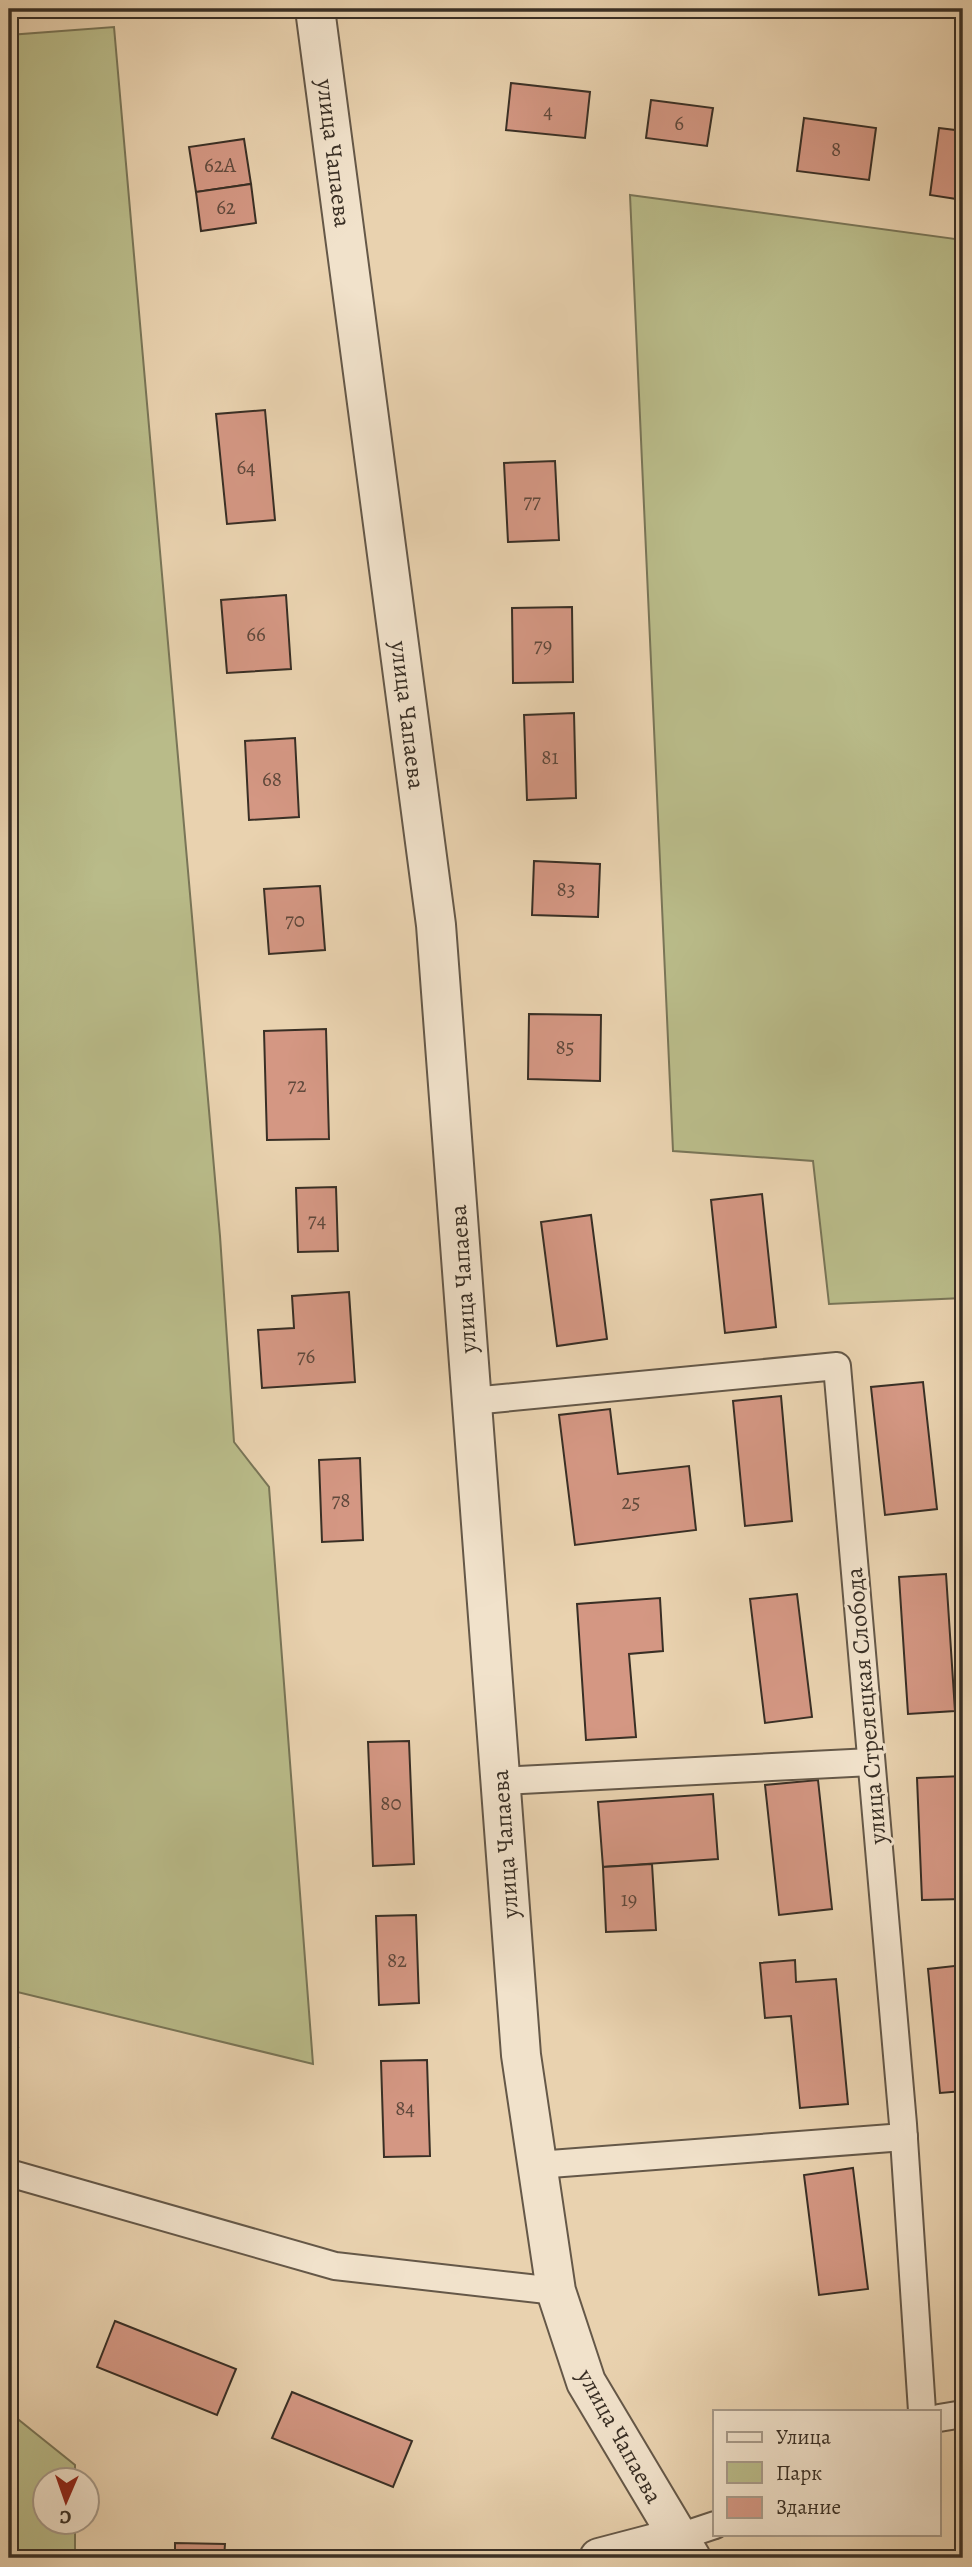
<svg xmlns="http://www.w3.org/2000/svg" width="972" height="2567" font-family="Alegreya,serif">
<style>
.green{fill:#b9bb89;stroke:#797557;stroke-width:2}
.building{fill:#d49783;stroke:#392f25;stroke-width:2}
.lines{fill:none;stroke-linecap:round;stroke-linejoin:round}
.service-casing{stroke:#655848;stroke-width:30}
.minor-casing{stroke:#655848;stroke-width:42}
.service{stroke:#f1e2cb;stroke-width:26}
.minor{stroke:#f1e2cb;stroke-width:38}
.labels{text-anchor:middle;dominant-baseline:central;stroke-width:6;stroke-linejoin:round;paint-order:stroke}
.number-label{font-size:21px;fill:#60493c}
.street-label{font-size:24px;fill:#392f25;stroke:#f1e2cb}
</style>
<rect width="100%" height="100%" fill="#e9d2af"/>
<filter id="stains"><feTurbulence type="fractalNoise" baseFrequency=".00286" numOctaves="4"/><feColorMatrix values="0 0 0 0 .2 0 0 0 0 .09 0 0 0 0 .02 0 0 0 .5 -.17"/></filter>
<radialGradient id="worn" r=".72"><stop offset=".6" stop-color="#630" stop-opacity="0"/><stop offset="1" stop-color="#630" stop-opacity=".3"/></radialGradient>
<!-- green -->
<g class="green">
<polygon points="114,27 220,1236 234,1442 269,1487 313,2064 9,1990 9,35"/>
<polygon points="630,195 963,240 963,1298 829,1304 813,1161 673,1151"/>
<polygon points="9,2412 75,2465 75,2479 46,2480 46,2522 75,2522 75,2558 9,2558"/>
</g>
<!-- building -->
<g class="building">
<polygon points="511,83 590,92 585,138 506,130"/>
<polygon points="651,100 713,108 707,146 646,138"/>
<polygon points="804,118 876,128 869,180 797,171"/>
<polygon points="939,128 963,131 963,200 930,195"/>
<polygon points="244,139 251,184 196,192 189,147"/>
<polygon points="251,184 256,223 201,231 196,192"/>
<polygon points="265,410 275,520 227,524 216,414"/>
<polygon points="555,461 559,540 508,542 504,463"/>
<polygon points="286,595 291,669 227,673 221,600"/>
<polygon points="572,607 573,682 513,683 512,608"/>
<polygon points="574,713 576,798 527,800 524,715"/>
<polygon points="295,738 299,817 249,820 245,741"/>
<polygon points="534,861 600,864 598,917 532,915"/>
<polygon points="320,886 325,950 269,954 264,889"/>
<polygon points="529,1014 601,1015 600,1081 528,1079"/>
<polygon points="326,1029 329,1139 267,1140 264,1031"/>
<polygon points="336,1187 338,1251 298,1252 296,1188"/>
<polygon points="762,1194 776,1327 725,1333 711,1200"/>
<polygon points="591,1215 607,1339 557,1346 541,1222"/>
<polygon points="349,1292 355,1382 262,1388 258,1330 294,1328 292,1296"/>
<polygon points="923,1382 937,1509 885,1515 871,1387"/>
<polygon points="781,1396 792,1521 745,1526 733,1401"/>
<polygon points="610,1409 618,1474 689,1466 696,1530 575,1545 559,1415"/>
<polygon points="360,1458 363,1540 322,1542 319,1460"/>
<polygon points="946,1574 955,1711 908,1714 899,1577"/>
<polygon points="797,1594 812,1717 765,1723 750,1599"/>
<polygon points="660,1598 663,1651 629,1654 636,1737 586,1740 577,1604"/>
<polygon points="409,1741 414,1864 373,1866 368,1742"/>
<polygon points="963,1776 963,1899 922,1900 917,1778"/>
<polygon points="818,1780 832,1909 779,1915 765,1785"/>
<polygon points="713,1794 718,1859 603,1867 598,1802"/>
<polygon points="652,1864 656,1930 606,1932 603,1867"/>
<polygon points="416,1915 419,2003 379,2005 376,1916"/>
<polygon points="795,1960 796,1982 836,1979 848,2104 800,2108 791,2016 765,2018 760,1963"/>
<polygon points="963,1965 963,2091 940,2093 928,1969"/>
<polygon points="9,2046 18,2048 9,2077"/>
<polygon points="427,2060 430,2156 384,2157 381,2061"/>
<polygon points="958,2158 963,2158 963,2224"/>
<polygon points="853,2168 868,2289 819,2295 804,2175"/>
<polygon points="115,2321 236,2369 217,2415 97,2367"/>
<polygon points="292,2392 412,2441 393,2487 272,2438"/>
<polygon points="963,2490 963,2542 956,2541"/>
<polygon points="175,2543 225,2544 224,2558 175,2558"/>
</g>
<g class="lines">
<defs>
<g id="service">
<polyline points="472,1401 837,1366 903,2124 922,2411"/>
<polyline points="501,1781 871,1762"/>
<polyline points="537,2165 904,2137"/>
<polyline points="9,2173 335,2266 556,2291"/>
<polyline points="939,2418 963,2414"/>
<polyline points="679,2537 715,2525"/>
</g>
<g id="minor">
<polyline points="315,9 436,925 521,2055 556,2291 586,2382 691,2558"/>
<polyline points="599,2558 679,2537"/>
</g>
</defs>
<!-- service casing -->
<use href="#service" class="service-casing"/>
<!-- minor casing -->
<use href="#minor" class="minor-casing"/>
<!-- service -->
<use href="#service" class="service"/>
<!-- minor -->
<use href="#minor" class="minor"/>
</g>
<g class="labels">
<!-- number labels -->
<g class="number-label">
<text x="548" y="111">4</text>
<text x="679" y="123">6</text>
<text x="836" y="149">8</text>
<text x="220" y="165">62А</text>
<text x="226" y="207">62</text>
<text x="246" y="467">64</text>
<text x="532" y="501">77</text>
<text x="256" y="634">66</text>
<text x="543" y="645">79</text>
<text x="550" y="757">81</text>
<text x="272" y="779">68</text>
<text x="566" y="889">83</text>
<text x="295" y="920">70</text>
<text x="565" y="1047">85</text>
<text x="297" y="1085">72</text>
<text x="317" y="1220">74</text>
<text x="306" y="1356">76</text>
<text x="341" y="1500">78</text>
<text x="631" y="1502">25</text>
<text x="391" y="1803">80</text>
<text x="629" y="1899">19</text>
<text x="397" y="1960">82</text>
<text x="405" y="2108">84</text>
</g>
<!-- street labels -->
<g class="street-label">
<text transform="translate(334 153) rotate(83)">улица Чапаева</text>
<text transform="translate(408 715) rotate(83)">улица Чапаева</text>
<text transform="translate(463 1279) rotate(-94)">улица Чапаева</text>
<text transform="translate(866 1706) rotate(-95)">улица Стрелецкая Слобода</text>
<text transform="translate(505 1844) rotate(-94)">улица Чапаева</text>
<text transform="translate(620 2436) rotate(61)">улица Чапаева</text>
</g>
</g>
<!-- margin -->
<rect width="972" height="2567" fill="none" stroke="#e9d2af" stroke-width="35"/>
<rect x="10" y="10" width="951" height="2546" fill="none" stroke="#392f25" stroke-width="3.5"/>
<rect x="18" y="18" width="937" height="2532" fill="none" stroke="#392f25" stroke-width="2"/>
<!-- legend -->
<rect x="713" y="2410" width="228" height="126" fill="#f1e2cb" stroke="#a79a89" stroke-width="2"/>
<rect x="727" y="2432" width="35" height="10" fill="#f1e2cb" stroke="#a79a89" stroke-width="2"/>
<text x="776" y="2444" font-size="21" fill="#392f25">Улица</text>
<rect x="727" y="2462" width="35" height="21" fill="#b9bb89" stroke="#a79a89" stroke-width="2"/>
<text x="776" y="2480" font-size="21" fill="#392f25">Парк</text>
<rect x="727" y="2497" width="35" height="21" fill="#d49783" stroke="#a79a89" stroke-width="2"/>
<text x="776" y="2514" font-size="21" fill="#392f25">Здание</text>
<!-- north arrow -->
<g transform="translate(66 2501) rotate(182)"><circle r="33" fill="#f1e2cb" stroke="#a79a89" stroke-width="2"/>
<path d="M0-5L12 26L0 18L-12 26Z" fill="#8f2418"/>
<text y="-10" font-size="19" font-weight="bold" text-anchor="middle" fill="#392f25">С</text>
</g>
<rect width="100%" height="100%" filter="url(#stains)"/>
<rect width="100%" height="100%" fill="url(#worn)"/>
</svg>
